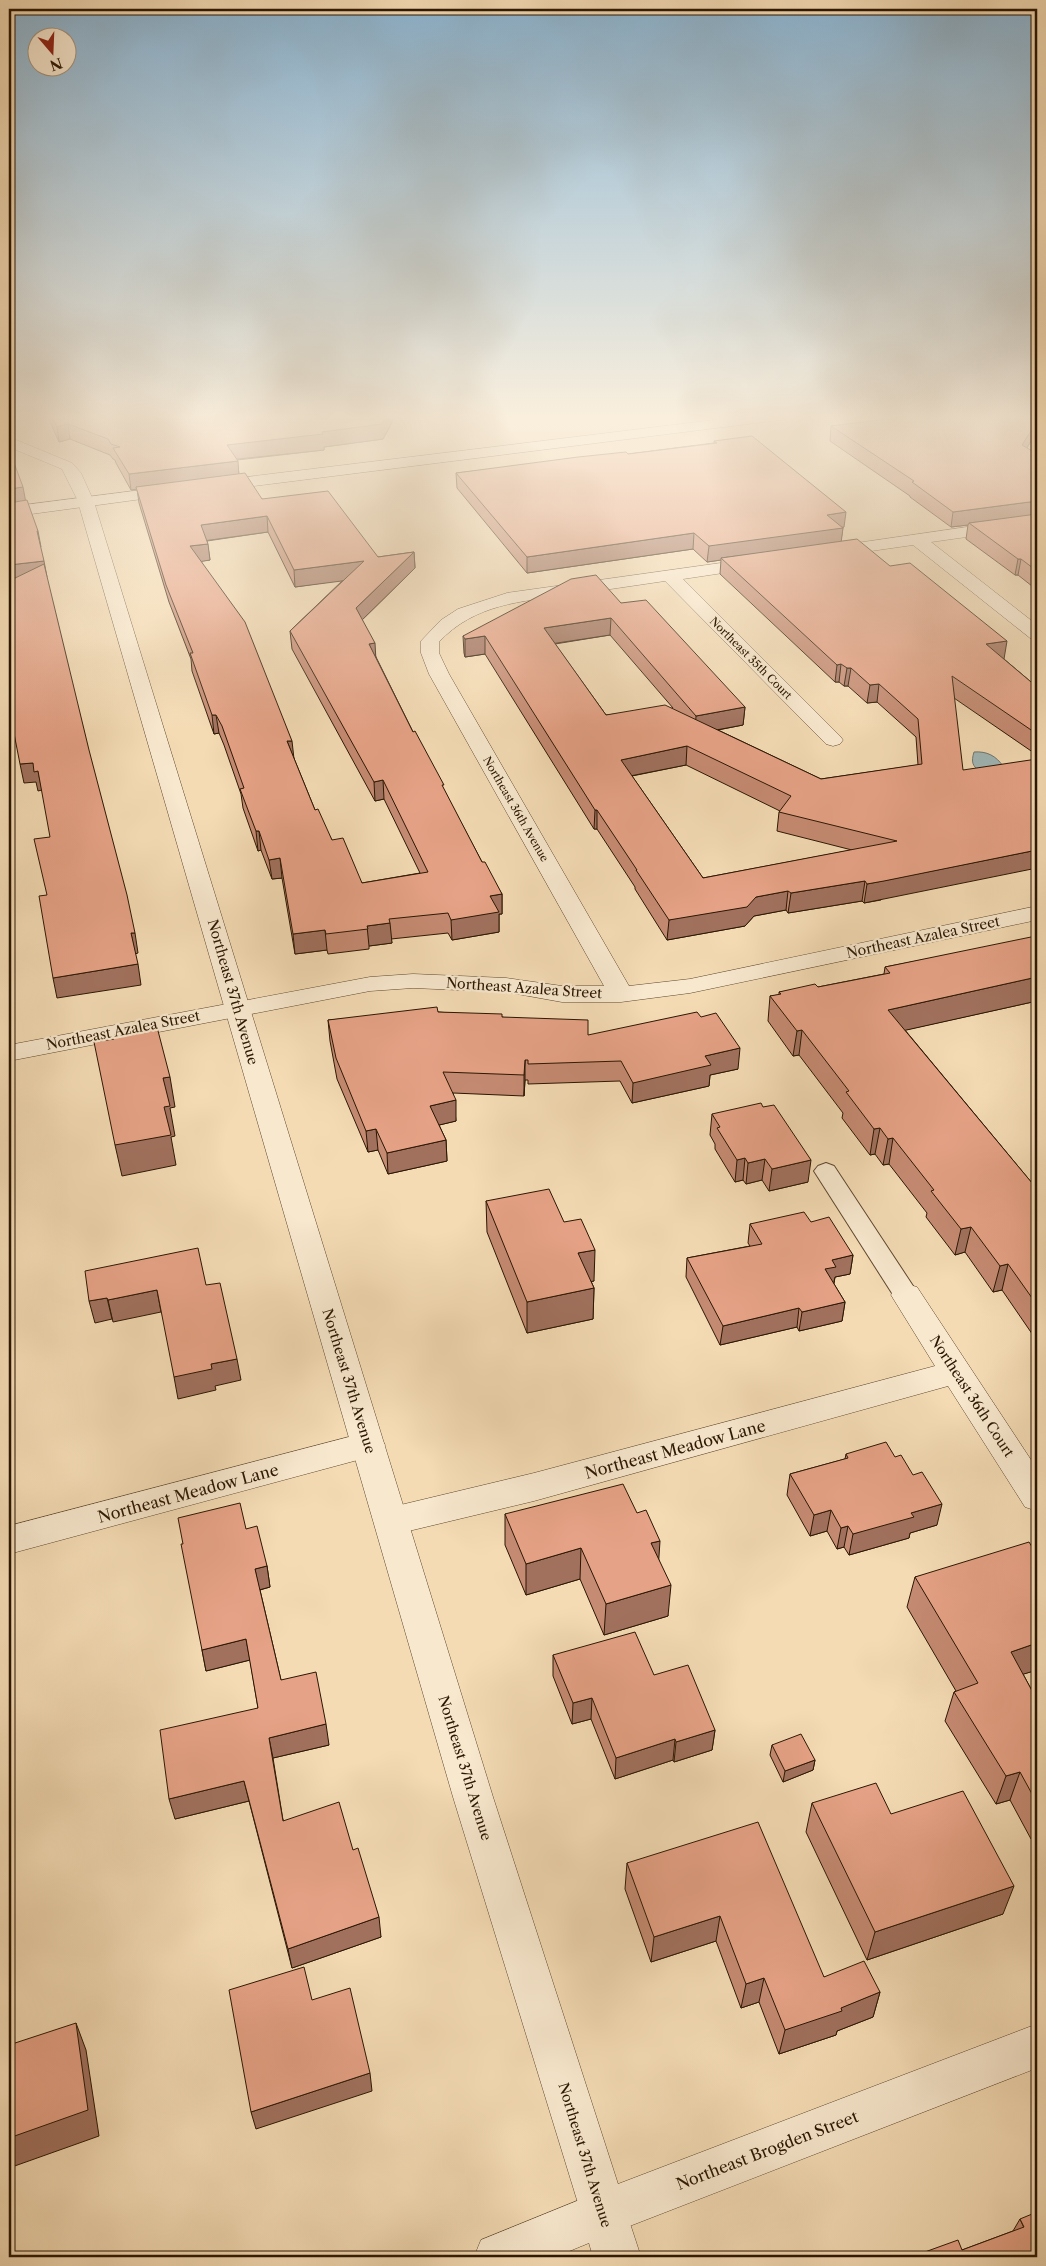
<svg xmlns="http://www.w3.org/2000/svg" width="1046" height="2266" font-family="'Libre Caslon Text',serif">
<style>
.water{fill:#a0b8b8;stroke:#71776f}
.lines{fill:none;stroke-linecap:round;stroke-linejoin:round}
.service-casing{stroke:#5c472e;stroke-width:2}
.minor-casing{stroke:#5c472e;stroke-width:1}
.tertiary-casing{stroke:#5c472e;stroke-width:1}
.secondary-casing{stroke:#2a1602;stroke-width:1}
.service{fill:#f8e8ce;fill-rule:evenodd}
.minor{fill:#f8e8ce;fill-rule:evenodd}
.tertiary{fill:#f8e8ce;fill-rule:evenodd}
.secondary{fill:#f8e8ce;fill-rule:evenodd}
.wall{fill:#c68b73;stroke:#2a1602;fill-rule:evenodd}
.shaded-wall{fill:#a1715e;stroke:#2a1602}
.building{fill:#e6a286;stroke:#2a1602;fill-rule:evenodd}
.labels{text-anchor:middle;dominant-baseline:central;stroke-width:4.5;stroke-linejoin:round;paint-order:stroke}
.far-street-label{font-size:11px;fill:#2a1602;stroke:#f8e8ce}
.street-label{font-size:14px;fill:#2a1602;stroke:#f8e8ce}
.near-street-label{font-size:16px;fill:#2a1602;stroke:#f8e8ce}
</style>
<rect width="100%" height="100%" fill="#f4dbb4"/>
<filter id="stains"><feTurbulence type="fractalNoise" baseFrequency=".004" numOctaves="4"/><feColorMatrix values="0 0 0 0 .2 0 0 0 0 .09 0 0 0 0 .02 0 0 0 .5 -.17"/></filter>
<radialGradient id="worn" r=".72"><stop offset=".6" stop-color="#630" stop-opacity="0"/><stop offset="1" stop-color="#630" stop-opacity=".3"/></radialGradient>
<!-- water -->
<path class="water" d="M 974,752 C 987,751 996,756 1003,766 L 981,772 C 972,766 971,762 974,752 Z"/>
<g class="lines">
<defs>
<polygon id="service" points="826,1163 834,1166 915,1289 918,1295 915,1301 906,1304 897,1301 814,1171 818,1166"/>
<g id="minor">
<polygon points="9,415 43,415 36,419 9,422"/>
<polygon points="9,437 72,463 81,473 94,502 92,505 80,505 62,469 9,447"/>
<polygon points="1037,517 1037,527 931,542 1037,625 1037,640 1030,638 913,545 829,557 823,556 820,552 823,548 829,547"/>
<path d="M 757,558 L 763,559 L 766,563 L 763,567 L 683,579 L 840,736 L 843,740 L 840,744 L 833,746 L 826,744 L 665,581 C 633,586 602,590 570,595 C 522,601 474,604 439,642 L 439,653 L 449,674 L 629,986 L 690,979 L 1037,906 L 1037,920 L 690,993 L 621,1002 L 562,1002 L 506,992 L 413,988 L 370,991 L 9,1061 L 9,1045 L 370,977 L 413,974 L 506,978 L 562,986 L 604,986 L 429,674 L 421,653 L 421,641 L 441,620 L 458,609 L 507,593 Z"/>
<polygon points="906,1284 917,1287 1037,1469 1037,1511 1025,1507 948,1386 534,1501 392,1535 380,1531 375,1521 380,1511 392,1507 534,1473 935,1366 891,1295 895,1287"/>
<polygon points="368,1432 380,1436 385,1445 380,1454 9,1554 9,1526"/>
<polygon points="604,2190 621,2196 641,2257 593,2257 589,2243 555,2257 474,2257 481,2240"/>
</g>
<polygon id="tertiary" points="86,497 92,499 94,502 493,1797 618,2184 1037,2024 1037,2068 604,2236 587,2230 581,2213 453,1797 78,502 80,499"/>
<g id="secondary">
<polygon points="755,415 795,415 788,419 214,491 208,489 206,486 208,483 214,481"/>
<polygon points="173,486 179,488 181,491 179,494 9,517 9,507"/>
</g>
</defs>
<!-- service casing -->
<use href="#service" class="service-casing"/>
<!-- minor casing -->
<use href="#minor" class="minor-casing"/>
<!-- tertiary casing -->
<use href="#tertiary" class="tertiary-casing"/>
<!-- secondary casing -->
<use href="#secondary" class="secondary-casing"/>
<!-- service -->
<use href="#service" class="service"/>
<!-- minor -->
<use href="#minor" class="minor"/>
<!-- tertiary -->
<use href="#tertiary" class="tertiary"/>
<!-- secondary -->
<use href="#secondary" class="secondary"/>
</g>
<!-- wall -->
<g class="wall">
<path d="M 47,415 L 396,415 L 383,439 L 324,447 L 324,450 L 237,460 L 239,474 L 262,499 L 378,557 L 414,552 L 415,568 L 362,620 L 376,657 L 413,732 L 482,862 L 502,894 L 502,914 L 499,914 L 499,932 L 452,940 L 448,933 L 391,939 L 392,943 L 369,946 L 369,949 L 328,954 L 327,950 L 295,954 L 282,878 L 272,879 L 261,850 L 258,851 L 243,808 L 241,794 L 224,745 L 219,733 L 214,734 L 192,671 L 191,659 L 169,602 L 139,503 L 137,489 L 131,490 L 116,463 L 115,460 L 113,459 L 110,455 L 70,439 L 59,442 ZM 268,532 L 295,587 L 343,580 L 290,631 L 292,649 L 375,801 L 384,799 L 420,873 L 362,883 L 332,840 L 315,810 L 293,756 L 201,561 L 210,560 L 207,541 Z"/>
<polygon points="1037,415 1037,431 1027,448 1037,454 1037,590 1018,575 1015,575 966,539 968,525 951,527 910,497 910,496 830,441 831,426"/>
<path d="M 714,441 L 844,527 L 843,527 L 841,541 L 1004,659 L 1037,687 L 1037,755 L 954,698 L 881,900 L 864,903 L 862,901 L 788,913 L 786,910 L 754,916 L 745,926 L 667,940 L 635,889 L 635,887 L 597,829 L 594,829 L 485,654 L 465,657 L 464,653 L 463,636 L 621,603 L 745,707 L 743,725 L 718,730 L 821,779 L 918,765 L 916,737 L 877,702 L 867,703 L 848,686 L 844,686 L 839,682 L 835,682 L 720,574 L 721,560 L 707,562 L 693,549 L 527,573 L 457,488 L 456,473 L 628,454 L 714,443 ZM 610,635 L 673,708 L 606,715 L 555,644 ZM 686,765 L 780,811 L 779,812 L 777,831 L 852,850 L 703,878 L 632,776 Z"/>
<polygon points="1037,938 1037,1001 905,1030 1037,1189 1037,1341 1002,1290 993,1292 965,1252 955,1255 926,1217 927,1213 889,1164 883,1165 875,1154 870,1155 842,1118 843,1113 799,1055 793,1056 768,1021 770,996 779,995 779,992 818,987 884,974 885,967"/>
<polygon points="438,1012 502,1017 738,1069 710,1075 709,1086 632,1103 620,1081 528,1084 528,1080 525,1080 524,1096 453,1093 456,1121 439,1125 446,1140 447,1161 388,1174 378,1150 368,1152 337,1079 330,1041 328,1020"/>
<polygon points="712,1114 808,1182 769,1191 762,1180 746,1184 743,1180 735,1182 715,1149 715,1144 710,1135"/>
<polygon points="486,1201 564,1222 594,1281 591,1281 594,1288 593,1319 527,1333 487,1232"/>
<polygon points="811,1222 853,1255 850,1274 835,1277 834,1284 845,1302 842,1321 799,1331 797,1327 720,1345 686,1277 687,1258 750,1246 748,1243 750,1224"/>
<polygon points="846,1454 937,1525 910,1533 909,1538 849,1555 844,1547 837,1549 827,1531 810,1536 787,1495 790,1474 845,1459"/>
<polygon points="505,1514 659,1560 668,1616 604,1635 580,1579 526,1595 505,1545"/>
<polygon points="246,1529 267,1566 270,1587 260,1590 281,1680 329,1745 273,1758 283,1820 353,1850 381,1937 292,1968 249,1801 175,1819 258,1708 250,1660 206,1671 202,1650"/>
<polygon points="1037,1555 1037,1670 1023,1674 1037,1700 1037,1842 1031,1839 1010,1800 996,1804 945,1721 954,1692 956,1691 907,1607 915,1577"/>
<polygon points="553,1655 654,1675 715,1730 712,1750 674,1762 673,1760 615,1779 591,1719 572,1724 553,1676"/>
<polygon points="772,1745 815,1760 813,1770 783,1782 770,1755"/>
<polygon points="812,1803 891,1814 1003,1914 867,1960 806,1832"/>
<polygon points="627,1863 824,1977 880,1992 873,2017 837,2031 836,2035 779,2054 759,2002 741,2008 716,1941 651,1962 625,1889"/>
<polygon points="1020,2219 1037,2257 962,2250 1013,2231"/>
</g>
<!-- shaded-wall -->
<g class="shaded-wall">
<polygon points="387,415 396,415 383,439 324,447 324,450 229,460 227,445 322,432"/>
<polygon points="1037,421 1037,431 1020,459 1022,445"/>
<polygon points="68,424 70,439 59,442 57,427"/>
<polygon points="238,461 239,477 136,487 137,489 131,490 129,474"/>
<polygon points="23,487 26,503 9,506 9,489"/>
<polygon points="1037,501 1037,516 969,523 968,525 951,527 953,512"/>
<polygon points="846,512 844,527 836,528 843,528 841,543 721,558 721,560 707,562 709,546 827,515"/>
<polygon points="267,516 268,532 203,541 201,525"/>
<polygon points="37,531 38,531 41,547 40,547"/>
<polygon points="694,533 693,549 527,573 527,557"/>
<polygon points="208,544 210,560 192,563 190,546"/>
<polygon points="414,552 415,568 357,625 356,608"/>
<polygon points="1018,559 1021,559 1018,575 1015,575"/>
<polygon points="44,561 47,577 9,582 9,565"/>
<polygon points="364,561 365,578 295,587 294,570"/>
<polygon points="611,618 610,635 544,645 544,628"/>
<polygon points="485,636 485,654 465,657 465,639"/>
<polygon points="1007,641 1004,659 982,662 986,644"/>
<polygon points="375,643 376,661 369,644"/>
<polygon points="841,664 839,682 835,682 837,665"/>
<polygon points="847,668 851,668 848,686 844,686"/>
<polygon points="879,684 877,702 867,703 870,685"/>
<polygon points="745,707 743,725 695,734 696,716"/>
<polygon points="212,715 216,715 219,733 214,734"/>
<polygon points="287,741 292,741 294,759"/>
<polygon points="687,746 686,765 620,778 621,760"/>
<polygon points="33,763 38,771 42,790 38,791 36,782 24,783 20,764"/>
<polygon points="383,780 384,799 375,801 374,782"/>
<polygon points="595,810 597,810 597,829 594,829"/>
<polygon points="256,831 259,831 261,850 258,851"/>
<polygon points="1037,850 1037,868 864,903 867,884"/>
<polygon points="280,858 282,878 272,879 269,860"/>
<polygon points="865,881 862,901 788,913 791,893"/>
<polygon points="788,891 786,910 754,916 745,926 667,940 669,920 756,897"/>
<polygon points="502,894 502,914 499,914 499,932 452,940 451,920 490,896"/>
<polygon points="390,923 392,943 369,946 367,926"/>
<polygon points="325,930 327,950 295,954 293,934"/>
<polygon points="131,933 135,933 138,953 135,954"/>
<polygon points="138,964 141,985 57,998 53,978"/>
<polygon points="1037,977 1037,1001 884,1035 888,1010"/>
<polygon points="802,1030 799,1055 793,1056 797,1031"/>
<polygon points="740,1048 738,1069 710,1075 709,1086 632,1103 633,1083 705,1056"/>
<polygon points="525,1060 525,1080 524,1096 524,1075"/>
<polygon points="170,1077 175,1107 170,1108 175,1136 171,1137 176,1165 122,1176 115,1145 164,1107 163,1078"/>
<polygon points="456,1100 456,1121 431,1127 430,1106"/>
<polygon points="880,1128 875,1154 870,1155 874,1129"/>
<polygon points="376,1129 378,1150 368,1152 366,1131"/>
<polygon points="893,1138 889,1164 883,1165 888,1139"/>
<polygon points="446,1140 447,1161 388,1174 387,1153"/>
<polygon points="745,1158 743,1180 735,1182 737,1160"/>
<polygon points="765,1159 762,1180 746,1184 748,1163"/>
<polygon points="811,1160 808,1182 769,1191 772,1169"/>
<polygon points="971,1227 965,1252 955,1255 961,1229"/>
<polygon points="595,1250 594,1281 578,1284 578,1253"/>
<polygon points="853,1255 850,1274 835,1277 833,1286 825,1269 832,1260"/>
<polygon points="1008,1264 1002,1290 993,1292 1000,1266"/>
<polygon points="594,1288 593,1319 527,1333 527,1302"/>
<polygon points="157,1290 161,1312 113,1322 108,1300"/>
<polygon points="107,1298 112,1319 95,1323 89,1301"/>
<polygon points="845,1302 842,1321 799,1331 802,1312"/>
<polygon points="799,1308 797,1327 720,1345 723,1326"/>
<polygon points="237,1359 241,1380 215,1386 216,1390 178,1399 174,1377 211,1364"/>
<polygon points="942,1504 937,1525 910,1533 909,1538 849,1555 853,1534 911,1513"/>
<polygon points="831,1510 827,1531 810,1536 814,1515"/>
<polygon points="848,1526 844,1547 837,1549 841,1528"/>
<polygon points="660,1541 658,1571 651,1543"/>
<polygon points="581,1548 580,1579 526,1595 526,1564"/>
<polygon points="267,1566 270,1587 259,1590 255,1569"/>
<polygon points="671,1585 668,1616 604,1635 606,1604"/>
<polygon points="246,1639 250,1660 206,1671 202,1650"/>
<polygon points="1037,1643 1037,1670 1001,1681 1011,1652"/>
<polygon points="592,1698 591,1719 572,1724 573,1703"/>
<polygon points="326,1724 329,1745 273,1758 269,1738"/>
<polygon points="715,1730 712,1750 674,1762 676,1742"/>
<polygon points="675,1739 673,1760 615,1779 616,1758"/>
<polygon points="815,1760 813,1770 783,1782 785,1771"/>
<polygon points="1020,1772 1010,1800 996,1804 1006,1776"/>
<polygon points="244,1781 249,1801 175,1819 169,1799"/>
<polygon points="9,1851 14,1894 9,1896"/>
<polygon points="1014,1886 1003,1914 867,1960 875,1932"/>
<polygon points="720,1916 716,1941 651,1962 654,1937"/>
<polygon points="379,1917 381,1937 292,1968 288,1949"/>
<polygon points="764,1978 759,2002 741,2008 746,1984"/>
<polygon points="880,1992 873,2017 837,2031 836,2035 779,2054 785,2030"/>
<polygon points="76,2023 86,2050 99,2136 9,2168 9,2138"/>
<polygon points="370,2073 372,2091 256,2129 251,2112"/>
</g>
<!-- building -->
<g class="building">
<polygon points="51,415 387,415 382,424 322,432 323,434 227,445 238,461 129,474 113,448 120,447 111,444 108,439 68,424 57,427"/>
<polygon points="920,415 1037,415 1037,421 1022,445 1037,454 1037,501 953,512 912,482 914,481 831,426"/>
<polygon points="752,436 846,512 827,515 843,528 709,546 694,533 527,557 456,473 578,457 626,452 628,454 717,443 714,441"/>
<polygon points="9,460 13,460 23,487 9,489"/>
<path d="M 245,473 L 262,499 L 328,491 L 378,557 L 414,552 L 356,608 L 375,643 L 369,644 L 413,732 L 415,731 L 444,785 L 442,785 L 482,862 L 485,862 L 502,894 L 490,896 L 499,912 L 451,920 L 448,913 L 389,919 L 390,923 L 367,926 L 368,929 L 326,934 L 325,930 L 293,934 L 280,858 L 269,860 L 259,831 L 256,831 L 240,789 L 244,788 L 222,726 L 216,715 L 212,715 L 190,653 L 193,653 L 166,585 L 136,487 ZM 267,516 L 294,570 L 364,561 L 290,631 L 374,782 L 383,780 L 428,872 L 362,883 L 343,838 L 332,840 L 318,809 L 315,810 L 287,741 L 292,741 L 245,622 L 190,546 L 208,544 L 201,525 Z"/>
<polygon points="27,500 38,531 37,531 44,561 9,565 9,503"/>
<polygon points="1037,514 1037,571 1021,559 1018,559 969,523"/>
<path d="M 857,539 L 890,566 L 910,563 L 1007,641 L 986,644 L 1037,687 L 1037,734 L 952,676 L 963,770 L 1037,759 L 1037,850 L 884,881 L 867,884 L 865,881 L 791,893 L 788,891 L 756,897 L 747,907 L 669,920 L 636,870 L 637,870 L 597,810 L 595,810 L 485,636 L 465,639 L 463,636 L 571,579 L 596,575 L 621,603 L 646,600 L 745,707 L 696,716 L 611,618 L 544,628 L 606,715 L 665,705 L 821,779 L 922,764 L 918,719 L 879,684 L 870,685 L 851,668 L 847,668 L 841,664 L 837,665 L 721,558 ZM 687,746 L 791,796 L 779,812 L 897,841 L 703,878 L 621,760 Z"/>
<polygon points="44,564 89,750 127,895 135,933 131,933 138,964 53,978 39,896 47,895 34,839 50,837 38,771 34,772 33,763 20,764 9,708 9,581"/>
<polygon points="1031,937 1033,938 1037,938 1037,977 888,1010 1037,1189 1037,1305 1008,1264 1000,1266 971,1227 961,1229 931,1191 934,1190 893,1138 888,1139 880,1128 874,1129 846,1092 849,1091 802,1030 797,1031 770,996 781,994 779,992 815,984 818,987 890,973 885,967"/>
<polygon points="437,1007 438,1012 502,1014 502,1017 588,1020 588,1035 697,1012 701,1017 716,1013 740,1048 705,1056 711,1065 633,1083 621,1061 528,1064 528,1060 525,1060 524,1075 443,1072 456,1100 430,1106 446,1140 387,1153 376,1129 366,1131 336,1058 328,1020"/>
<polygon points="157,1027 170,1077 163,1078 170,1106 164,1107 171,1135 115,1145 94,1042 114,1039 114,1035"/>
<polygon points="761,1103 763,1107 774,1105 811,1160 772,1169 765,1159 748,1163 745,1158 737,1160 717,1128 720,1127 712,1114"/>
<polygon points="549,1189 564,1222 581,1219 595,1250 578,1253 594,1288 527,1302 486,1201"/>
<polygon points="804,1212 811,1222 829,1217 853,1255 832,1260 836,1267 825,1269 845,1302 802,1312 799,1308 723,1326 687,1258 762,1244 750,1224"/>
<polygon points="198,1248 206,1285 220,1283 237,1359 211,1364 212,1369 174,1377 157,1290 108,1300 107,1298 89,1301 85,1271"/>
<polygon points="886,1442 895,1457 901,1455 913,1475 922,1472 942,1504 911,1513 914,1517 853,1534 848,1526 841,1528 831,1510 814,1515 790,1474 848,1458 846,1454"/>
<polygon points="623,1484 637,1513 646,1510 660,1541 651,1543 671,1585 606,1604 581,1548 526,1564 505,1514"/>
<polygon points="240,1503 246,1529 257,1526 267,1566 255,1569 281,1680 316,1672 326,1724 269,1738 283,1821 339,1802 353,1850 358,1848 379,1917 288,1949 244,1781 169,1799 160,1730 258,1708 246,1639 202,1650 181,1544 183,1544 178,1518"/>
<polygon points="1029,1542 1037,1555 1037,1643 1011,1652 1037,1700 1037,1803 1020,1772 1006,1776 954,1692 978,1683 915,1577"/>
<polygon points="635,1632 654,1675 688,1665 715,1730 676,1742 675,1739 616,1758 592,1698 573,1703 553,1655"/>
<polygon points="801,1734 815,1760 785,1771 772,1745"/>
<polygon points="876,1783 891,1814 963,1791 1014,1886 875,1932 812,1803"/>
<polygon points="758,1822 824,1977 864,1961 880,1992 841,2008 842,2011 785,2030 764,1978 746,1984 720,1916 654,1937 627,1863"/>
<polygon points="304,1967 312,2000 350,1988 370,2073 251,2112 229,1990"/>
<polygon points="76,2023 88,2110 9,2138 9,2045"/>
<polygon points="1037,2212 1037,2257 911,2257 958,2240 962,2250 1024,2227 1020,2219"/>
</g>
<!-- sky -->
<linearGradient id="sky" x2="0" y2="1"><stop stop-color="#8bb6d5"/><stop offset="0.57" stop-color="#faefdd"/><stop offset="1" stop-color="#faefdd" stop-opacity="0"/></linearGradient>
<rect width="1046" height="732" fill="url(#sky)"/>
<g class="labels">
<!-- far-street labels -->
<g class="far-street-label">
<text transform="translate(751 658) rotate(45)">Northeast 35th Court</text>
<text transform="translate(516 809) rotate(60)">Northeast 36th Avenue</text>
</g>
<!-- street labels -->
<g class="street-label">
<text transform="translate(923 937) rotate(-12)">Northeast Azalea Street</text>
<text transform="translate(524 988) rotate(4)">Northeast Azalea Street</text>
<text transform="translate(233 992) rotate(74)">Northeast 37th Avenue</text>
<text transform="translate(123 1030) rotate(-11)">Northeast Azalea Street</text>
<text transform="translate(349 1381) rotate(73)">Northeast 37th Avenue</text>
<text transform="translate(972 1396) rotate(57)">Northeast 36th Court</text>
<text transform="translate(465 1768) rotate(73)">Northeast 37th Avenue</text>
<text transform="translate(585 2155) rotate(73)">Northeast 37th Avenue</text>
</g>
<!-- near-street labels -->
<g class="near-street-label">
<text transform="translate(675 1449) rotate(-15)">Northeast Meadow Lane</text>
<text transform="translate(188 1493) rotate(-15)">Northeast Meadow Lane</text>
<text transform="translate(767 2150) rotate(-21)">Northeast Brogden Street</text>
</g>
</g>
<!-- margin -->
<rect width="1046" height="2266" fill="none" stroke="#f4dbb4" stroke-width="30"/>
<rect x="10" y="10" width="1026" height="2246" fill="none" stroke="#2a1602" stroke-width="2.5"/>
<rect x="15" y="15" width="1016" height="2236" fill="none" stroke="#2a1602"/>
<!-- north arrow -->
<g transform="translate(52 52) rotate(161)"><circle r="24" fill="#f8e8ce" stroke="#a6947c"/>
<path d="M0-4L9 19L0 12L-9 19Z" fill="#8f2418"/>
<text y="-8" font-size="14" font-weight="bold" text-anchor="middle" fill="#2a1602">N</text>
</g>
<rect width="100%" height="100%" filter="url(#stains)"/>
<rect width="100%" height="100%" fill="url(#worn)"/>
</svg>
